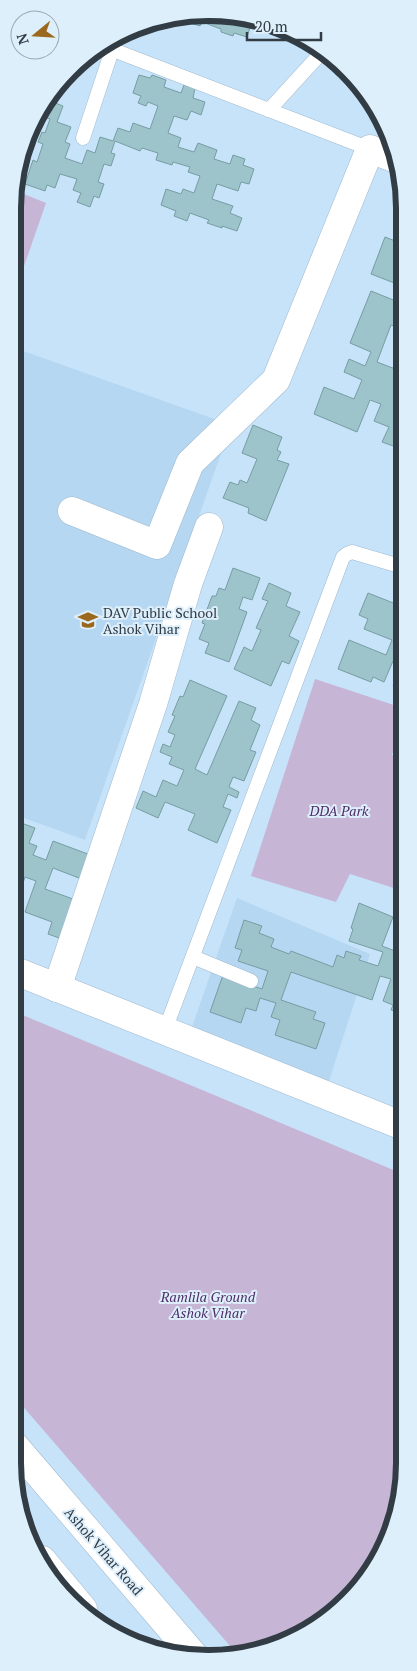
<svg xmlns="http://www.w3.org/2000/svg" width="417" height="1671" font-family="'PT Serif',serif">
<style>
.built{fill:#b5d7f1}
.green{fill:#c7b5d5}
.building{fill:#9dc4ca;stroke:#779da3}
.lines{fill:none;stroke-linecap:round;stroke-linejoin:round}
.service-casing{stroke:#9fb9cf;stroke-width:15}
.minor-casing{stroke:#9fb9cf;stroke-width:29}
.secondary-casing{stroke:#9fb9cf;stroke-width:29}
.service{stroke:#fff;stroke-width:14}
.minor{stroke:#fff;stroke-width:28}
.secondary{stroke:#fff;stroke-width:28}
.labels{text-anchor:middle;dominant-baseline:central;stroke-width:4;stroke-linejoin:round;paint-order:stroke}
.poi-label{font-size:14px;fill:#313c44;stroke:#deeffc;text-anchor:start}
.park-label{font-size:14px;font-style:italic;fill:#4e2c65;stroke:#deeffc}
.street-label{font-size:14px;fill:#313c44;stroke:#deeffc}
.rim{fill:none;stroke:#313c44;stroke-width:6}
</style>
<rect width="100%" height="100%" fill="#c7e3f9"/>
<!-- built -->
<g class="built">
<polygon points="15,348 231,425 85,840 13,814"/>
<polygon points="237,898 370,954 328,1084 192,1027"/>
</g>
<!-- green -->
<g class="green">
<polygon points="14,190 46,203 14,295"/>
<polygon points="315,679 403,708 403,723 392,755 403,761 403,891 350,874 336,902 251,876"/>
<polygon points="13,1011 403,1174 403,1488 378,1560 328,1618 260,1652 237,1654 13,1395"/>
</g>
<!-- building -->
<g class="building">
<polygon points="234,14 252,21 247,37 234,33 233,36 221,32 221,29 202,22 200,26 188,22 189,18 186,17"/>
<polygon points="139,75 150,78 152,75 166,80 164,87 181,93 184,85 195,88 193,98 205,102 201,115 191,111 187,120 174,116 168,133 181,138 178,147 194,152 198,143 217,150 214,159 230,164 233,155 245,159 243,165 254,169 249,184 241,182 238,191 217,184 212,199 233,206 230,213 242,218 237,231 222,226 222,228 207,223 209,220 190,213 187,221 174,216 176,211 161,205 166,189 181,194 183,189 194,193 200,176 188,172 190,167 173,162 172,165 156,160 158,153 142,148 140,151 115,141 111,153 115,154 111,166 104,164 98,182 104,184 99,198 94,196 90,207 77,202 81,193 73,190 77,179 60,174 55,188 47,185 45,191 25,184 33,160 37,162 43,144 38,142 42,132 45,133 50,119 41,116 40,119 37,117 39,110 48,100 63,106 57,122 71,127 65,142 70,144 65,158 82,164 87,150 95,153 100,137 113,141 118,128 130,132 133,123 150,129 158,106 148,102 146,106 138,103 141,96 133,93"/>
<polygon points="385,237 403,244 403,329 391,325 377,362 398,370 403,357 403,436 400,435 396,447 382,442 389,427 374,421 381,404 370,400 357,432 314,414 324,387 354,399 362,380 344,372 349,359 365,366 371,352 350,343 371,291 396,301 402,286 371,274"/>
<polygon points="253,425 282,437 277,450 281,452 277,460 289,464 266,521 248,513 249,508 223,498 230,482 238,485 240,480 247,483 257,459 242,453"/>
<polygon points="233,568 260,578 252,600 243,597 239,609 247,612 229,662 205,653 209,643 199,639 205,624 202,623 212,596 216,596 219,588 225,590"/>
<polygon points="269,583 291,593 286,606 300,612 289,636 299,641 289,664 282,661 271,686 234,669 244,647 252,651 261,630 256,628 268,601 262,599"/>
<polygon points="368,593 401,606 397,616 403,618 403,690 393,686 402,665 393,661 384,682 373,677 371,682 338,669 349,640 386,655 392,640 364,629 368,619 359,615"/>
<polygon points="190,680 227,696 195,769 207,775 239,701 256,708 251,720 260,725 250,750 256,752 244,781 233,777 229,787 239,792 237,798 228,794 223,807 231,810 217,843 188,830 195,814 165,802 158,818 136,808 143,791 156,797 163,780 177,786 184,770 169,764 172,757 160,752 163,744 170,747 175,735 168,732 175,716 172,715 180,696 183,697"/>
<polygon points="16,821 35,828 29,843 37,846 33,855 46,860 53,841 93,856 84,880 53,868 45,889 76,900 62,939 48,934 52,922 25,912 36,881 25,877 17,901 13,900 13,876 16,878 23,858 13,855 13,826"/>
<polygon points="359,903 393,917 382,946 403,954 403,988 401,995 403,995 403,1014 391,1010 393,1005 383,1001 391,979 380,976 372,1000 291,972 281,1000 316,1012 313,1019 325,1023 316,1049 275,1035 280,1020 271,1017 276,1003 260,998 256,1011 246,1008 241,1023 210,1012 223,975 262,989 268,971 238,961 242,950 235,948 244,920 262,926 259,933 274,939 271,947 289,954 291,951 333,967 337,955 344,958 346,951 361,956 359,960 378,966 383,952 349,941 353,929 351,928"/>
</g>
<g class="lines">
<defs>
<g id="service">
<polyline points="103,46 370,149"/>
<polyline points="269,110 322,52"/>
<polyline points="83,138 115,41"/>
<polyline points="193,957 251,981"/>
<polyline points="165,1030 343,557 347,554 352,552 403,567"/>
</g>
<g id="minor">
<polyline points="72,511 157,545 190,463 276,380 370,149 396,159"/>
<polyline points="13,970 403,1126"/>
<polyline points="57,988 153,704 188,584 209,527"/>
</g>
<g id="secondary">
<polyline points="13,1444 196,1658"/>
<polyline points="42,1560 83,1609"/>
</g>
</defs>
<!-- service casing -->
<use href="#service" class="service-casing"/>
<!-- minor casing -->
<use href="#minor" class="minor-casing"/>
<!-- secondary casing -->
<use href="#secondary" class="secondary-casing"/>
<!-- service -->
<use href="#service" class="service"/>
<!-- minor -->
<use href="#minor" class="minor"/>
<!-- secondary -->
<use href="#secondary" class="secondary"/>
</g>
<!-- icons -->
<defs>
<symbol id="school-bare" viewBox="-9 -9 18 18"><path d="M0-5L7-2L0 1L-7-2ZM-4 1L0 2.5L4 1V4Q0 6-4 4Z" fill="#9b691d" stroke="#deeffc" stroke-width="2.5" paint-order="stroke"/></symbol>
</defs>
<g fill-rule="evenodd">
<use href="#school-bare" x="74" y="606" width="28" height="28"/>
</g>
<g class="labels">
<!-- poi labels -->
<g class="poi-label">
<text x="103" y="612">DAV Public School<tspan x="103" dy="16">Ashok Vihar</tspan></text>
</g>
<!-- park labels -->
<g class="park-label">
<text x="339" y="810">DDA Park</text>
<text x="208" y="1296">Ramlila Ground<tspan x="208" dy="16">Ashok Vihar</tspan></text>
</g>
<!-- street labels -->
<g class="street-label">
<text transform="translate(104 1551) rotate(49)">Ashok Vihar Road</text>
</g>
</g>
<!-- crop -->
<path d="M0 0H417V1671H0ZM208 21H209A187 187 0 0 1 396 208V1463A187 187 0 0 1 209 1650H208A187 187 0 0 1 21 1463V208A187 187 0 0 1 208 21Z" fill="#deeffc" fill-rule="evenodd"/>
<path class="rim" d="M208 21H209A187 187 0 0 1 396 208V1463A187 187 0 0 1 209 1650H208A187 187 0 0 1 21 1463V208A187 187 0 0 1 208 21Z"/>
<!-- north arrow -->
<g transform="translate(35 35) rotate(252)"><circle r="24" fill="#deeffc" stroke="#99a7b2"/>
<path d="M0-4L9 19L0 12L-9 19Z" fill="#9b691d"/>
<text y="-8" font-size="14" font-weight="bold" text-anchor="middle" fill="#313c44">N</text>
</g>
<!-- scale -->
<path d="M247 32v8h74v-8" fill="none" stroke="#313c44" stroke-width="2.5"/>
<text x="255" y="32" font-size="15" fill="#313c44" stroke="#deeffc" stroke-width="4" paint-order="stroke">20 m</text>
</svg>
